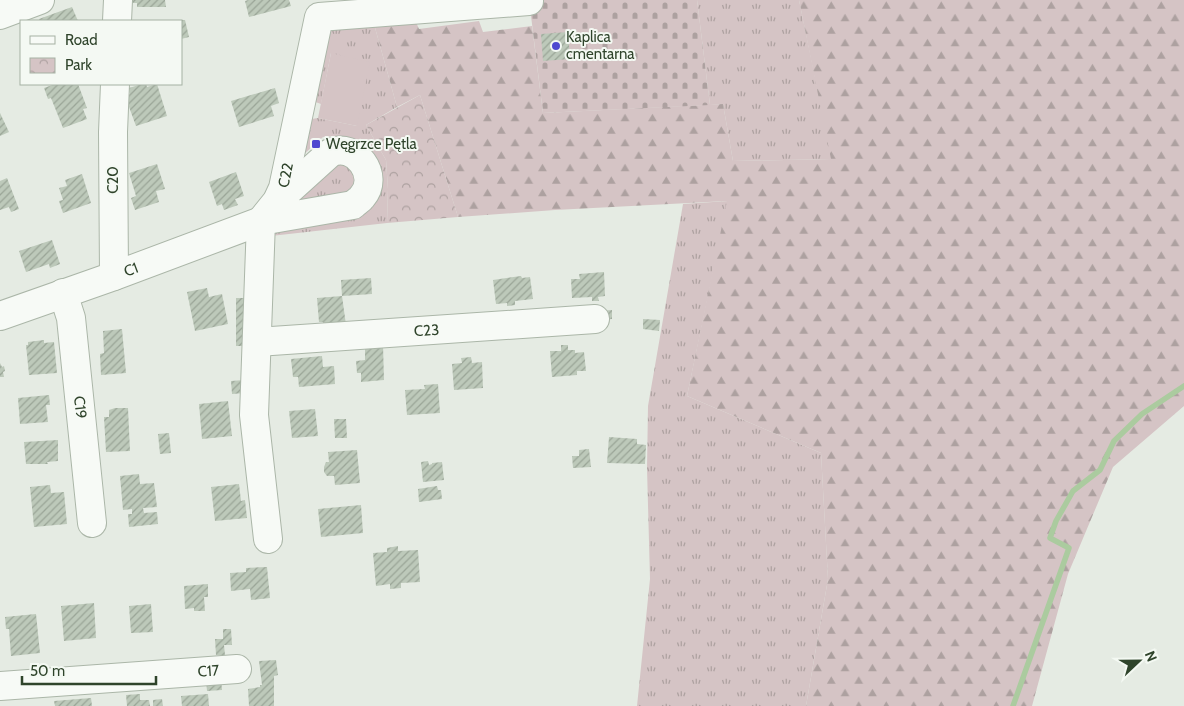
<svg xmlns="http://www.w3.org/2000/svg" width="1184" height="706" font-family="Cabin,sans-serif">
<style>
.grass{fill:url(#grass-tufts)}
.forest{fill:url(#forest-firs)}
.cemetery{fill:url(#cemetery-stones)}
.park{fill:url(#park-crowns)}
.pitch{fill:#d5c4c5}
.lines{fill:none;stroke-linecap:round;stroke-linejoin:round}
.stream{stroke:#abcb9f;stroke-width:5.5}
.building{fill:url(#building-hatch)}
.minor-casing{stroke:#abb6a8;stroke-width:30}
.minor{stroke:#f7faf6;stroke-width:28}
.poi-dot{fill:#4f49d0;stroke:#f4f9f3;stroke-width:2}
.labels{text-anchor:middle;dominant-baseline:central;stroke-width:4;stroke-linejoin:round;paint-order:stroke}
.poi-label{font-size:15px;fill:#2f442b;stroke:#f4f9f3;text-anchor:start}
.street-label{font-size:15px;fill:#2f442b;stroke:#f4f9f3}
</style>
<defs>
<pattern id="grass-tufts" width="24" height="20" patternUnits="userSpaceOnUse" patternTransform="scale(1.25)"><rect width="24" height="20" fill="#d5c4c5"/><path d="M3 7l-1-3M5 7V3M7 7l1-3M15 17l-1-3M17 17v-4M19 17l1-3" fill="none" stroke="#ada1a0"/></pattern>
<pattern id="forest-firs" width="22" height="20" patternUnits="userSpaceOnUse" patternTransform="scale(1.25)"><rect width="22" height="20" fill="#d5c4c5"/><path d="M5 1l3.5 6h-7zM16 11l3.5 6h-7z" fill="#ada1a0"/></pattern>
<pattern id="cemetery-stones" width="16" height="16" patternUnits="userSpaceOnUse" patternTransform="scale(1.25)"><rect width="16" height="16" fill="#d5c4c5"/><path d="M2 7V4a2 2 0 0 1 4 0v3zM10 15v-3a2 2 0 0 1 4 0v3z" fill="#ada1a0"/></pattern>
<pattern id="park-crowns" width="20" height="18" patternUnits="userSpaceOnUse" patternTransform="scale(1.25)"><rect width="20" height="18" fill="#d5c4c5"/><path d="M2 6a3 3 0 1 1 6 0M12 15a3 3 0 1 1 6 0" fill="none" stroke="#ada1a0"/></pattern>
<pattern id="building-hatch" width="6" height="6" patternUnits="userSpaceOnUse" patternTransform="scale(1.25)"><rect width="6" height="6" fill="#bdc9ba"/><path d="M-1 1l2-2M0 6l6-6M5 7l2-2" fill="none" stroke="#9aa597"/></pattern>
</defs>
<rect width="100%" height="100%" fill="#e5ebe3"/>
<!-- grass -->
<g class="grass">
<polygon points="697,0 799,0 832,159 733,161 723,104 710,105"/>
<polygon points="374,24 397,107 366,125 386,160 388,189 387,223 271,236 273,227 375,201 379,195 382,181 379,163 362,142 340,136 323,137 293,164 305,120 318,118 357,126 331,53 321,104 307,99 324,25"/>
<polygon points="344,160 362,179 344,196 291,202 333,165"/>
<polygon points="728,201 687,396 821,453 828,579 806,706 637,706 650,579 647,468 648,406 683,204"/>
</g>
<!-- forest -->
<polygon class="forest" points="799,0 1184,0 1184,406 1113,467 1068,574 1032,706 806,706 828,579 821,453 687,396 727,201 555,210 458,217 420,95 397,107 374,24 415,20 419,29 479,21 483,32 532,26 543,113 723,104 733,161 831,159"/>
<!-- cemetery -->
<polygon class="cemetery" points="529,0 697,0 710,105 543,113"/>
<!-- park -->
<polygon class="park" points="420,95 458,217 387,223 388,189 386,160 366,125"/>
<!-- pitch -->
<polygon class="pitch" points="331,53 370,62 357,126 318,118"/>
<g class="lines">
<!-- stream -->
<polyline class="stream" points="1013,706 1069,548 1050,538 1056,521 1073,491 1100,470 1114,441 1142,414 1184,386"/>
</g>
<!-- building -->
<g class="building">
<polygon points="132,0 165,0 166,7 137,7 137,3 133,3"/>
<polygon points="248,0 289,0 291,6 249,17 245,1"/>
<polygon points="72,7 78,21 40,21 39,19"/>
<polygon points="181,20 185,20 189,37 181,39"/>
<polygon points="568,32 570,59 543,61 541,34"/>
<polygon points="55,84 78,84 87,108 83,109 87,119 63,128 51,98 48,99 44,88"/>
<polygon points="142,84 146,84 147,87 157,84 167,116 136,126 125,96 130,94 129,88"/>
<polygon points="275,88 279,103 271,106 274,116 239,127 231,101"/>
<polygon points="0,113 9,132 0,136"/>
<polygon points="157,164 165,189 156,191 159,202 135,210 131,198 136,196 129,173"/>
<polygon points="236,172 244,196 235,199 238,205 224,210 222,204 217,206 209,182"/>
<polygon points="82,174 91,203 63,213 59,201 63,200 59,188 67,186 65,180"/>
<polygon points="7,178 19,209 11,212 9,207 0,210 0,181"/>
<polygon points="52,240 60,264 50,268 49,264 26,272 19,251"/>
<polygon points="604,272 605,296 598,297 599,301 592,301 592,297 572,298 571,279 580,279 579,274"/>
<polygon points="521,276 522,278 530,277 533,299 515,301 515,305 507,306 507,303 496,304 493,280"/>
<polygon points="371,278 372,294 342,296 341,280"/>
<polygon points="207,288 209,297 222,294 228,324 195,331 187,292"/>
<polygon points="342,296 346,325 324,327 323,322 319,322 317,298"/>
<rect x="236" y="298" width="11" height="48"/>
<polygon points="612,310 612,319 599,320 598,311"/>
<polygon points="643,319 660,320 659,331 643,329"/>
<polygon points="122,329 126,373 101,375 100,354 104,353 103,331"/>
<polygon points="44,340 44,343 54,342 57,373 29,375 26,345 28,345 28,342"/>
<polygon points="383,345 384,380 361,382 361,373 357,373 356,361 365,360 365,346"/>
<polygon points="561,345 568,345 568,350 575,350 575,353 584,352 586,371 577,371 577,375 552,377 550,351 561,351"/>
<polygon points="322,356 323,367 334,366 335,384 299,387 298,377 293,377 291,359"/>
<polygon points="471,357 472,363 482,362 483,388 454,390 452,364 462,363 461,358"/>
<polygon points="0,363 2,367 4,366 5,371 3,372 4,377 0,377"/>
<polygon points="244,380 245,393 232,394 231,381"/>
<polygon points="438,384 440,413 407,415 405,390 425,389 424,385"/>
<polygon points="49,395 50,405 46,405 48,422 20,424 18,398"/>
<polygon points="228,401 232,436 202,439 199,404"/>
<polygon points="115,408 128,408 130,451 106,452 104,417 109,417 109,410"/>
<polygon points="315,409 318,436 292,438 289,411"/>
<polygon points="334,419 346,419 347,438 335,438"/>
<polygon points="169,433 171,453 160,454 158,434"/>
<polygon points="609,437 637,439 637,444 646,445 645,464 607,463"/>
<polygon points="58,440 58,461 47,462 48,464 26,464 24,442"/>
<polygon points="589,449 591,467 573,468 572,456 579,456 579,450"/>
<polygon points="357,450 360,483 335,485 334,476 327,476 324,472 324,467 326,462 329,462 328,452"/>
<polygon points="428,461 429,465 432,464 432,463 442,462 444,480 423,482 421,462"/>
<polygon points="139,474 140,484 154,483 157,507 143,508 144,513 157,512 158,524 129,527 128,514 132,514 132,509 123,510 120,476"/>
<polygon points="239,484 241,501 245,500 247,518 215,521 211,487"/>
<polygon points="50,485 51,493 64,492 67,524 34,527 30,487"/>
<polygon points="437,486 438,490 441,490 442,499 419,502 418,489"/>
<polygon points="361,505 363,533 321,537 318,509"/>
<polygon points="398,546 398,551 418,550 420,582 401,583 401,588 390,589 390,584 376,586 373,553 387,552 387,548"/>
<polygon points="267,567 270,598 251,600 250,589 231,591 230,573 246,572 246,568"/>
<polygon points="208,584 208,597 204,597 205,611 194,611 194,608 185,609 184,586"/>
<polygon points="94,603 96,638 64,641 61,606"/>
<polygon points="151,604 153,632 131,633 129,606"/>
<polygon points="36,614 40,653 11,656 9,629 6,629 5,617"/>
<polygon points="223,629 231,629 232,645 224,645 225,655 216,655 215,639 223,639"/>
<polygon points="276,660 278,675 274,676 274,706 249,706 248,689 260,687 260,685 262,685 259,661"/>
<polygon points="221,679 222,690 207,691 206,680"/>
<polygon points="140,694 140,700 149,700 150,706 127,706 126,695"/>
<polygon points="208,694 209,706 182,706 181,696"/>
<polygon points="91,698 92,706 55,706 54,701"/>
<polygon points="162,699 163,706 153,706 153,700"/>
</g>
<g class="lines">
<defs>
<g id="minor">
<polyline points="0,15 40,0"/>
<polyline points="117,21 118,0"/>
<polyline points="114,276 113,132 115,84"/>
<path id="s1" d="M 63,293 L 71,318 L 92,523"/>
<path id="s2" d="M 0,316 L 114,276 L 261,221 L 353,205 C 356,202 360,200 362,197 C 381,176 355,141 330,153 L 278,200"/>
<path id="s3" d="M 257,342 L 595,319"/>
<path id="s4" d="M 268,539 L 254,415 L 261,221 L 277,201 L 283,188 L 319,17 L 529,1"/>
<path id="s5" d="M 0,686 L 237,669"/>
</g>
</defs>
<!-- minor casing -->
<use href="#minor" class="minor-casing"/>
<!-- minor -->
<use href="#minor" class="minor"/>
</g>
<!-- markers -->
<g class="poi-dot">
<circle cx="556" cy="46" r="5"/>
<rect x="311" y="139" width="10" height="10" rx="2.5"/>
</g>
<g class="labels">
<!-- poi labels -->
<g class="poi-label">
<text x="566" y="37">Kaplica<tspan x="566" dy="17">cmentarna</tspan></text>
<text x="326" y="144">Węgrzce Pętla</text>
</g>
<!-- street labels -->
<g class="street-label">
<text stroke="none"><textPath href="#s4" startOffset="372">C22</textPath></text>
<text transform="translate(113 180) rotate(-90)">C20</text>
<text stroke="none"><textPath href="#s2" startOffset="139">C1</textPath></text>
<text stroke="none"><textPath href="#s3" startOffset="170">C23</textPath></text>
<text stroke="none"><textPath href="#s1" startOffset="116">C19</textPath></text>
<text stroke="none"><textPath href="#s5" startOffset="209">C17</textPath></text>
</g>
</g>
<!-- legend -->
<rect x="20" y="20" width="162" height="65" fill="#f4f9f3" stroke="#a5b1a3"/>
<rect x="30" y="36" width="25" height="8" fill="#f7faf6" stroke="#a5b1a3"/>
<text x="65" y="45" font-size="15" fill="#2f442b">Road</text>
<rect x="30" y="58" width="25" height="15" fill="url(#park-crowns)" stroke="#a5b1a3"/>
<text x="65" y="70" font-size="15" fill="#2f442b">Park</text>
<!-- north arrow -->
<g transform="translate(1139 661) rotate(68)" stroke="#f4f9f3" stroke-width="4" paint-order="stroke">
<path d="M0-4L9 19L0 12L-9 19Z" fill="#2f442b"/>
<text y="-8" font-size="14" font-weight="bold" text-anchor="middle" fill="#2f442b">N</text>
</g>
<!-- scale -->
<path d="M22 676v8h134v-8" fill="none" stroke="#2f442b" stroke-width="2.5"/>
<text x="30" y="676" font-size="15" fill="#2f442b" stroke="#f4f9f3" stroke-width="4" paint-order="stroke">50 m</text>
</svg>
